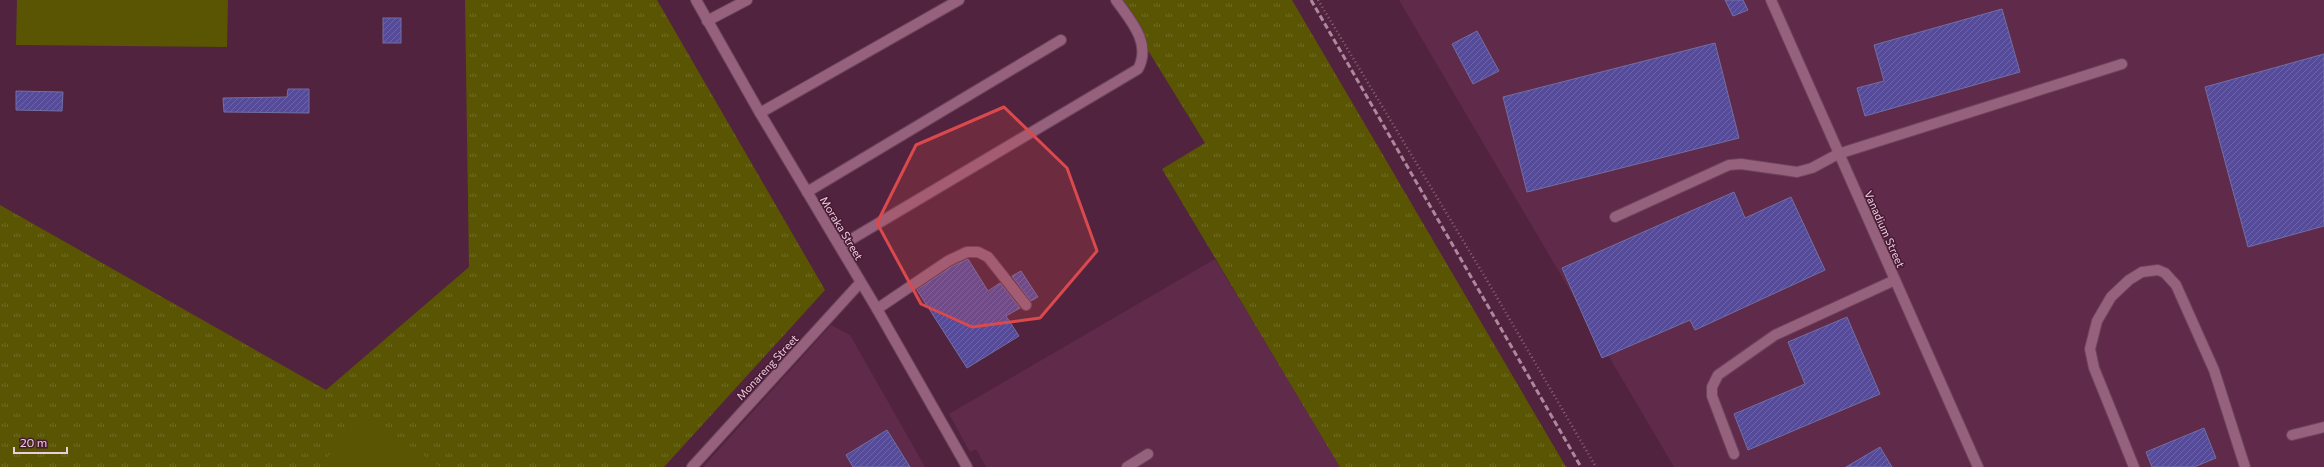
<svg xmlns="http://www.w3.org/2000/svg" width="2324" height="467" font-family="Commissioner,sans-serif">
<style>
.built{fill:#602a4a}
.grass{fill:url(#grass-tufts)}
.green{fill:#595502}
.building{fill:url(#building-hatch);stroke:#726fa3}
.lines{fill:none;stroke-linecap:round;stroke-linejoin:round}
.service-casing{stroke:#6d445c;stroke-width:12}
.minor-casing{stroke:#6d445c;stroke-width:12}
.path{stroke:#8c637a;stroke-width:2.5;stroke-dasharray:1 3;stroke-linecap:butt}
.service{stroke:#96617d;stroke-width:10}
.minor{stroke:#96617d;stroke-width:10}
.rail{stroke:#ae889c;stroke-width:3;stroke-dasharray:6 3;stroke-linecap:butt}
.marked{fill:#da494c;fill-opacity:0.2;stroke:#da494c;stroke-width:3;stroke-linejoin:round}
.labels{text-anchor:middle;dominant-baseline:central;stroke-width:3;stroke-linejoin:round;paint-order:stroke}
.street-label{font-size:11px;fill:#eccddc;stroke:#471934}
</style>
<defs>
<pattern id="grass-tufts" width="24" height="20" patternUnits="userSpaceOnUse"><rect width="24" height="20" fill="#595502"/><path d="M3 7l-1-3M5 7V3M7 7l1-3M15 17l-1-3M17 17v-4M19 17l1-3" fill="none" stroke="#716c26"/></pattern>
<pattern id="building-hatch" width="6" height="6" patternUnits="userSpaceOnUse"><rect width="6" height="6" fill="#554b98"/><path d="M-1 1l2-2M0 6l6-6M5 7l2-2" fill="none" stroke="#6e64a6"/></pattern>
</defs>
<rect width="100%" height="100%" fill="#52233e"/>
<!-- built -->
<g class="built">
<polygon points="1399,0 2324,0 2324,467 1674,467"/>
<polygon points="1215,259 1341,467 986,467 976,449 970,452 949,414"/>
<polygon points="831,325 850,335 925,467 703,467"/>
</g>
<!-- grass -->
<g class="grass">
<polygon points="465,0 657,0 825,290 664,467 0,467 0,205 326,390 469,267"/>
<polygon points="1117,0 1292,0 1566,467 1340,467 1162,169 1205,143"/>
</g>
<!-- green -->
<g class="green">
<polygon points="17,0 228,0 227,47 16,45"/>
<polygon points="362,412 440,467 320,467"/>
</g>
<!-- building -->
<g class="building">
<polygon points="1725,0 1743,0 1748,10 1733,16"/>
<polygon points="2002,9 2020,72 1865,116 1857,88 1884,81 1874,45"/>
<rect x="383" y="18" width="18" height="25"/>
<polygon points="1477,31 1499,71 1473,84 1452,44"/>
<polygon points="1715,43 1739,138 1527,192 1503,97"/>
<polygon points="2324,54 2324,226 2248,247 2205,87"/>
<polygon points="288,89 309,89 309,113 224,112 223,98 287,97"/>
<polygon points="16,91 63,92 62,111 16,110"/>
<polygon points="1734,192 1745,218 1791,197 1825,270 1695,330 1690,320 1602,358 1562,268"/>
<polygon points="968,259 988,291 1000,283 1020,308 1006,316 1019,336 967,368 917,290 951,267"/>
<polygon points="1021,271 1038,297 1031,301 1012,276"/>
<polygon points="1847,317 1880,394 1748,450 1734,414 1805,384 1788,342"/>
<polygon points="2204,428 2216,458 2194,467 2152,467 2146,452"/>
<polygon points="887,430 910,467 853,467 846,455"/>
<polygon points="1880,447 1892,467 1846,467"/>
</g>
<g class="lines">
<defs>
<g id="service">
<polyline points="1615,217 1729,165 1741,164 1797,172 1812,168 1838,154 2122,64"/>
<polyline points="877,309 948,261 967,252 978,252 988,257 1026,305"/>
<polyline points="2292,435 2324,427"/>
<polyline points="1734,454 1712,396 1712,387 1718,375 1775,335 1895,280"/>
<polyline points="1127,467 1148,454"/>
<polyline points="2134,467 2094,368 2090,349 2097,321 2111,297 2129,280 2142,272 2158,270 2165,273 2176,285 2214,370 2245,467"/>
</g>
<g id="minor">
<polyline points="696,0 760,113 877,309 967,467"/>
<polyline points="1771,0 1978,467"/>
<polyline points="707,21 747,0"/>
<polyline points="760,113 959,0"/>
<polyline points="807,192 1061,40"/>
<path d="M 840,246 L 1138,69 C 1152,43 1130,20 1116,0"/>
<polyline points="692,467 860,283"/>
</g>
</defs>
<!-- service casing -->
<use href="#service" class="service-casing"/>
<!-- minor casing -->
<use href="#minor" class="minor-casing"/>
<!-- path -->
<polyline class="path" points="1318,0 1485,277 1596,467"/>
<!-- service -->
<use href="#service" class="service"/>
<!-- minor -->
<use href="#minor" class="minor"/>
<!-- rail -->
<polyline class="rail" points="1311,0 1581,467"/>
</g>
<!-- marked area -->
<path class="marked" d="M 1004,107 L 1067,168 L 1097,251 L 1040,318 L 972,327 L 921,304 L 877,223 L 916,145 Z"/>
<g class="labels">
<!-- street labels -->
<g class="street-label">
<text transform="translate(842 228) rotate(59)">Moraka Street</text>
<text transform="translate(1885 229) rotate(66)">Vanadium Street</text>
<text transform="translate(767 367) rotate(-47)">Monareng Street</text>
</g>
</g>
<!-- scale -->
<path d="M14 447v6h53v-6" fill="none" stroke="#eccddc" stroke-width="2"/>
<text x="20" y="447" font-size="12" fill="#eccddc" stroke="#471934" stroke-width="3" paint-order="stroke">20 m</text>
</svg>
